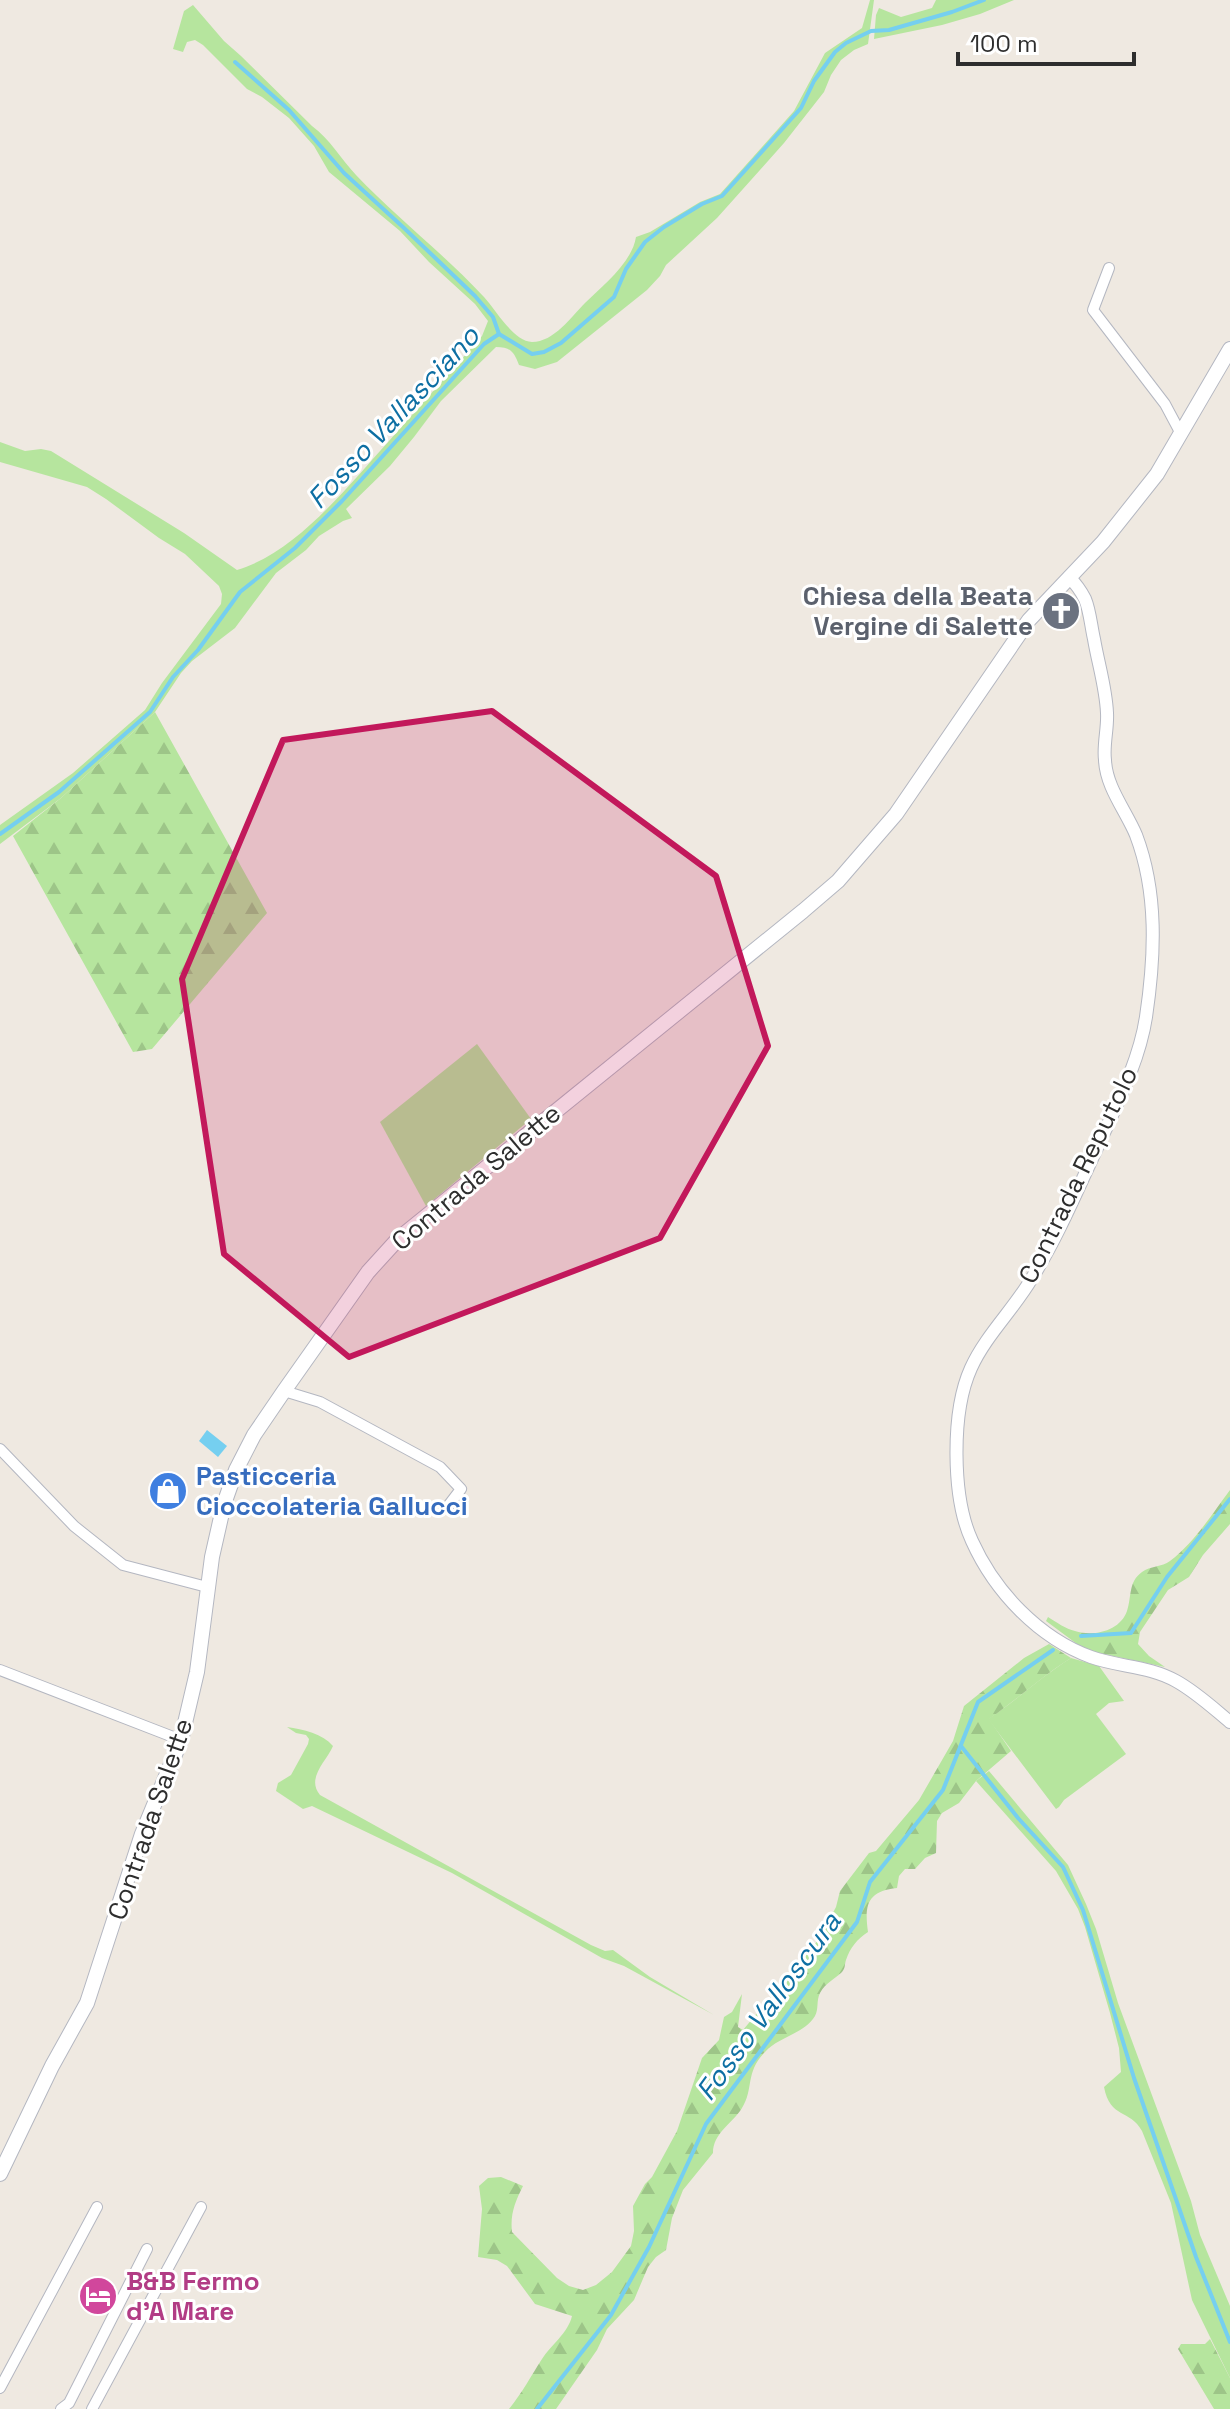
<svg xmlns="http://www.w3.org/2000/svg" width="1230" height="2409" font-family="'Space Grotesk',sans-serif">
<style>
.grass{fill:#b6e59e}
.forest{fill:url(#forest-firs)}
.water{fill:#75cff0}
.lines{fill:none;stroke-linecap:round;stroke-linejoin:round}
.stream{stroke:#75cff0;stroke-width:4}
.minor-casing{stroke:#b4b7c1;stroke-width:12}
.tertiary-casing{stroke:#b4b7c1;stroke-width:14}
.secondary-casing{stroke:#b4b7c1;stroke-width:16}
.minor{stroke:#fff;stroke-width:10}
.tertiary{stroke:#fff;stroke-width:12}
.secondary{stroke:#fff;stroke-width:14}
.marked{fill:#c2185b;fill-opacity:0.2;stroke:#c2185b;stroke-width:6;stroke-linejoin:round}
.labels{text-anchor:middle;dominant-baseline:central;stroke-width:6;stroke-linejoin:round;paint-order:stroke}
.worship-label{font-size:26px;font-weight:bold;fill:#5b616d;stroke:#fff;text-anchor:end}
.street-label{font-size:26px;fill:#2e2e2e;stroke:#fff}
.shop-label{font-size:26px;font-weight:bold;fill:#366cbe;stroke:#fff;text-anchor:start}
.hotel-label{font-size:26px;font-weight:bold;fill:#b23c85;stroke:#fff;text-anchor:start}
.water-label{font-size:28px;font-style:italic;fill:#0d6fa3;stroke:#fff}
</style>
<defs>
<pattern id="forest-firs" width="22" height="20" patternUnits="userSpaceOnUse" patternTransform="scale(2)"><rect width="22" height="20" fill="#b6e59e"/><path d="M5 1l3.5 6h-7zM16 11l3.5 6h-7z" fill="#9dc588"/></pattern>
</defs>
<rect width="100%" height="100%" fill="#efe9e1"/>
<!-- grass -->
<g class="grass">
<path d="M 870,0 L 874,0 L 868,44 L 854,50 L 841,60 L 831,75 L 824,92 L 784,143 L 717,218 L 666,265 L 660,276 L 647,290 L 557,362 L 535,369 L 519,365 C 514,352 511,347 496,347 L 441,401 L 414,437 L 390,466 L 346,509 L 352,518 L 343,521 L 319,536 L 306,550 L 276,573 L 235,628 L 192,661 L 181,673 L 155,712 L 61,798 L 0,844 L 0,825 L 73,773 L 145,710 L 162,683 L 221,604 L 222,594 L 219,586 L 185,554 L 159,538 L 106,499 L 87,487 L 0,462 L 0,442 L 25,451 L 41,449 L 51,451 L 184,533 L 237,570 C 297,552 348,486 389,441 C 420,406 451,371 482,336 L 488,321 L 475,304 L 429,262 L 400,231 L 329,172 L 314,146 L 289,118 L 262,97 L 247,89 L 203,45 L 195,40 L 187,42 L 183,52 L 173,49 L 184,11 L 193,5 L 224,41 L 241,56 L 312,126 C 330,139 341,159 356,175 C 397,218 444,254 484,297 C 496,310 513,341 532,342 C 554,342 571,317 585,303 C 602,286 632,263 636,237 L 650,232 L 700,202 L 720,194 L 794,111 L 825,53 L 862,28 Z"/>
<polygon points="936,0 1014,0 980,14 942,25 874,39 876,15 879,8 901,17 932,8"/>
<polygon points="477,1044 531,1119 426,1206 380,1122"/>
<path d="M 1071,1658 L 1099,1666 L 1124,1701 L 1109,1703 L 1096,1714 L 1126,1754 L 1064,1800 L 1059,1807 L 1056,1809 L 988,1719 C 1017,1700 1042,1676 1071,1658 Z"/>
<path d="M 287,1727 C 303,1729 323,1734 333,1746 C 326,1762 306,1778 320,1795 L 591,1945 L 605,1951 L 613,1950 L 650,1977 L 714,2015 L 624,1966 L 602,1958 L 452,1873 L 312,1806 L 303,1809 L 276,1791 L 278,1783 L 291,1775 L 308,1744 L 309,1739 L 306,1735 L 296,1733 Z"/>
<path d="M 989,1771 L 1068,1865 L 1086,1904 L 1096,1929 L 1118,2003 L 1191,2201 L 1200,2235 L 1230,2306 L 1230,2378 L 1192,2300 L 1171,2203 L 1142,2131 C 1130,2109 1110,2119 1104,2087 L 1121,2072 L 1119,2048 L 1110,2013 L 1085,1927 L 1078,1909 L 1056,1871 L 976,1781 Z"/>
</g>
<!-- forest -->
<g class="forest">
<polygon points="155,712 267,913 152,1049 133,1052 13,836 61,798"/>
<path d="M 1230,1490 L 1230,1524 L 1203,1555 L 1189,1577 L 1168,1590 L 1140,1632 L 1138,1644 L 1149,1656 L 1165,1667 L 1094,1652 L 1077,1644 L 1046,1621 L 1048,1617 C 1056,1622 1066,1629 1075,1631 C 1094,1637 1120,1631 1127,1611 C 1132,1596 1128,1582 1142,1572 C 1150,1566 1162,1567 1170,1561 C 1194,1543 1212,1514 1230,1490 Z"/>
<path d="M 1049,1644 L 1071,1658 C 1042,1676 1017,1700 989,1719 L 1011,1751 L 976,1781 L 959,1803 L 942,1813 L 937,1821 L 936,1853 L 925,1858 L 915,1869 L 905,1869 L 899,1876 L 897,1888 C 868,1891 864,1904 868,1932 C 857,1939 850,1948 846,1960 C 844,1966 846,1967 842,1972 C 834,1980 826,1982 820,1993 C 816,2001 819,2009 815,2016 C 804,2034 778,2037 765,2052 C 745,2072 754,2089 742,2108 C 732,2124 713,2133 713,2153 L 683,2190 L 672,2218 L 666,2250 L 656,2257 L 648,2267 L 634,2300 L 607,2329 L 597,2350 L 556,2409 L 509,2409 C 522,2393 531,2376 542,2359 C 551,2345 568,2333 572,2316 L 535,2304 L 507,2266 L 497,2260 L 478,2257 L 482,2209 L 479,2186 L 488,2178 L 501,2177 L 523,2186 C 515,2202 510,2214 512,2232 L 557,2278 L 569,2286 L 583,2290 L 596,2285 L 612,2272 L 631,2246 L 634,2231 L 633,2206 L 645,2184 L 652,2177 L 677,2131 L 702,2058 L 719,2040 L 724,2017 L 732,2012 L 742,1994 L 738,2027 L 743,2030 L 819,1939 L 836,1907 L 840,1891 L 869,1853 L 876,1851 L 919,1800 L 953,1741 L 964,1706 L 1024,1658 Z"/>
<polygon points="1210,2339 1230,2378 1230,2409 1214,2409 1178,2349 1181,2344 1205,2344"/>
</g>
<!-- water -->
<polygon class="water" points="207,1430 227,1446 218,1457 199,1441"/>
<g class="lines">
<!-- stream -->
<g class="stream">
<polyline points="235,62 289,110 344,173 404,228 475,296 493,317 499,334"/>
<polyline points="0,834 59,792 150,712 173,677 198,650 240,592 295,548 342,501 484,344 499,334 532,354 544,352 561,343 614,297 626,269 645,242 664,227 702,204 722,196 801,108 814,81 835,52 846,43 871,31 889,30 952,12 984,0"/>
<polyline points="1081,1636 1131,1633 1167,1577 1230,1499"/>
<polyline points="961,1746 1018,1818 1063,1867 1083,1910 1134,2078 1196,2257 1230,2342"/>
<polyline points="537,2409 611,2315 649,2247 706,2124 857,1922 870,1882 943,1790 978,1702 1053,1650"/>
</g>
<defs>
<g id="minor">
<polyline points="1109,268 1093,310 1165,404 1181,434"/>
<polyline points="284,1391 320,1402 440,1467 461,1489 448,1506"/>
<polyline points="0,1449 74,1526 123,1565 207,1587"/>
<polyline points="0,1670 181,1740"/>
<polyline points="0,2388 97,2207"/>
<polyline points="61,2409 69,2403 147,2249"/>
<polyline points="92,2409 201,2207"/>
</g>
<path id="tertiary" d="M 1069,577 C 1076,584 1081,591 1085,599 C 1090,611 1091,626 1094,639 C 1098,663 1106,688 1107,713 C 1108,728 1103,745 1105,760 C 1106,787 1126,811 1136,835 C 1158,893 1155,956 1146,1017 C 1139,1063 1115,1108 1096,1150 C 1076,1193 1057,1238 1032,1278 C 1014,1309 986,1335 971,1368 C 951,1412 952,1498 972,1541 C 995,1592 1039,1638 1091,1657 C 1119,1667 1150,1666 1176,1681 C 1196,1692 1213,1708 1230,1722"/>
<polyline id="secondary" points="0,2174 52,2066 87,2003 142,1834 181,1740 197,1672 212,1557 224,1504 236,1470 254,1435 284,1391 368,1272 398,1239 803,911 838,881 896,814 1029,620 1103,542 1157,474 1230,349"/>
</defs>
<!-- minor casing -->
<use href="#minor" class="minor-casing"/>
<!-- tertiary casing -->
<use href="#tertiary" class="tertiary-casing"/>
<!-- secondary casing -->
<use href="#secondary" class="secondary-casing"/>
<!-- minor -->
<use href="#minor" class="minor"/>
<!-- tertiary -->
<use href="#tertiary" class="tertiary"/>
<!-- secondary -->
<use href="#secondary" class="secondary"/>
</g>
<!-- marked area -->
<path class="marked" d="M 492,711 L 716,876 L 768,1046 L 660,1238 L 349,1357 L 224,1254 L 182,979 L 283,740 Z"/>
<!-- icons -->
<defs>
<symbol id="church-disc" viewBox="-11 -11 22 22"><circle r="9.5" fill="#6b7280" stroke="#fff"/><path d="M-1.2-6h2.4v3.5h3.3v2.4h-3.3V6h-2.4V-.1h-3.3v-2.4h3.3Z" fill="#fff"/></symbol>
<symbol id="shop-disc" viewBox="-11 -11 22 22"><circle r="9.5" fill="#3f7fe0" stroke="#fff"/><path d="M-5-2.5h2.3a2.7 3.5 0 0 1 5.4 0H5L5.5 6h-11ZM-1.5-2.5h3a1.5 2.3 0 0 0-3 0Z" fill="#fff"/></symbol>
<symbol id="hotel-disc" viewBox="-11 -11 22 22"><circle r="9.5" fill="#d1479c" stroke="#fff"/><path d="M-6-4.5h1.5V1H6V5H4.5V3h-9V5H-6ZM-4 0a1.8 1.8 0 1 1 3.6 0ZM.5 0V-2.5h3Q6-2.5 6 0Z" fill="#fff"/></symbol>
</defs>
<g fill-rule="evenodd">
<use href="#church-disc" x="1039" y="589" width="44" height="44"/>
<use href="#shop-disc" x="146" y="1469" width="44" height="44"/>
<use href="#hotel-disc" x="76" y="2274" width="44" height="44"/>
</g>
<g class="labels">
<!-- worship labels -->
<g class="worship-label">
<text x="1033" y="596">Chiesa della Beata<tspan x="1033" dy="30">Vergine di Salette</tspan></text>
</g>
<!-- street labels -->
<g class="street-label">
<text transform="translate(1078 1175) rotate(-64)">Contrada Reputolo</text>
<text transform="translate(476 1177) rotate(-40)">Contrada Salette</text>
<text transform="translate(150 1819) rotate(-71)">Contrada Salette</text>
</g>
<!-- shop labels -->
<g class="shop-label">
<text x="196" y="1476">Pasticceria<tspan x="196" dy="30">Cioccolateria Gallucci</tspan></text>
</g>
<!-- hotel labels -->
<g class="hotel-label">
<text x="126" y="2281">B&amp;B Fermo<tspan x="126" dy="30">d'A Mare</tspan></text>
</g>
<!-- water labels -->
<g class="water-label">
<text transform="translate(393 417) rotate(-47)">Fosso Vallasciano</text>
<text transform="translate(768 2006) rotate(-54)">Fosso Valloscura</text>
</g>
</g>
<!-- scale -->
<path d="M958 52v12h176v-12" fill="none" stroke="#2e2e2e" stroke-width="4"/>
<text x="970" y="52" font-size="24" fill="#2e2e2e" stroke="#ffffff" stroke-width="6" paint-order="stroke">100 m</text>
</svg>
